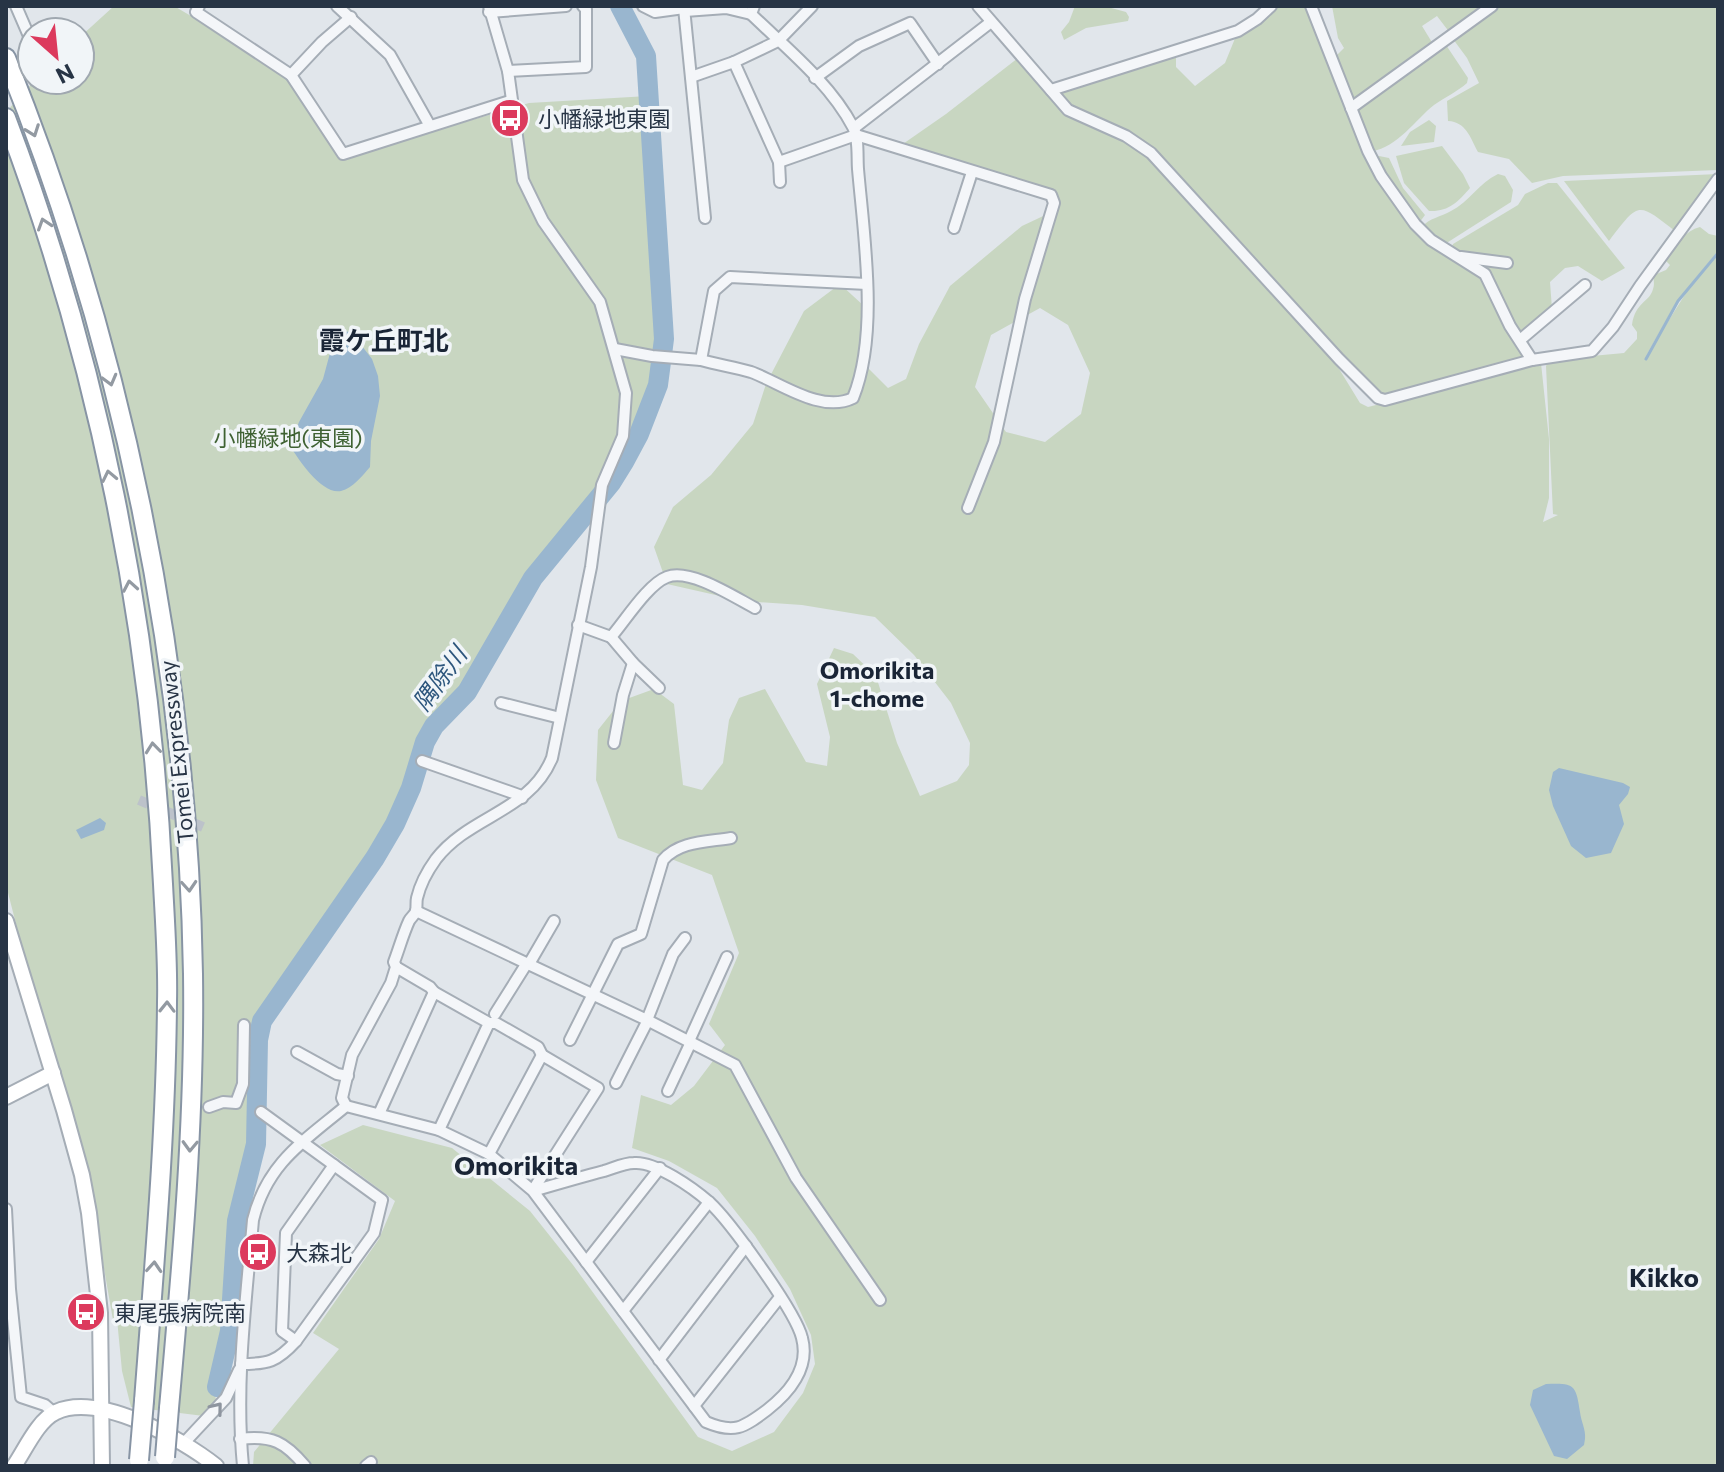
<svg xmlns="http://www.w3.org/2000/svg" width="1724" height="1472" font-family="Commissioner,'Noto Sans JP',sans-serif">
<style>
.green{fill:#c8d6c1;fill-rule:evenodd}
.water{fill:#99b6cf}
.lines{fill:none;stroke-linecap:round;stroke-linejoin:round}
.stream{stroke:#99b6cf;stroke-width:3}
.river{stroke:#99b6cf;stroke-width:20}
.street-tunnel{stroke:#bcc2ca;stroke-width:10;stroke-dasharray:10 5;stroke-linecap:butt}
.street-casing{stroke:#a5adb6;stroke-width:14}
.secondary-casing{stroke:#a5adb6;stroke-width:18}
.highway-casing{stroke:#8794a4;stroke-width:22}
.street{stroke:#f4f6f9;stroke-width:10}
.secondary{stroke:#fff;stroke-width:14}
.highway{stroke:#fff;stroke-width:18}
.highway-bridge-casing{stroke:#8794a4;stroke-width:22;stroke-linecap:butt}
.highway-bridge{stroke:#fff;stroke-width:18}
.oneway{stroke:#939aa2}
.oneway2{stroke:#8e959f}
.labels{text-anchor:middle;dominant-baseline:central;stroke-width:7;stroke-linejoin:round;paint-order:stroke}
.poi-label{font-size:22px;fill:#273445;stroke:#f1f5f8;text-anchor:start}
.park-label{font-size:22px;fill:#3f6233;stroke:#f1f5f8}
.street-label{font-size:22px;fill:#273445;stroke:#f1f5f8}
.neighbourhood-label{font-size:24px;font-weight:bold;fill:#1a2536;stroke:#f1f5f8}
.water-label{font-size:24px;font-style:italic;fill:#2d567d;stroke:#f1f5f8}
.quarter-label{font-size:26px;font-weight:bold;fill:#1a2536;stroke:#f1f5f8}
</style>
<rect width="100%" height="100%" fill="#e1e6eb"/>
<!-- green -->
<g class="green">
<polygon points="114,6 174,6 252,52 273,65 295,89 350,156 529,103 648,96 661,316 659,371 636,434 593,511 537,573 461,695 415,744 420,763 418,785 400,824 368,875 255,1035 250,1163 233,1232 226,1331 214,1385 216,1401 204,1416 131,1407 122,1371 117,1319 113,1320 86,1166 71,1110 39,1013 6,885 6,112 35,80 80,80 80,37"/>
<polygon points="1075,6 1104,6 1126,12 1129,17 1128,21 1086,28 1064,40 1061,32 1069,22"/>
<polygon points="1274,6 1306,6 1346,105 1412,225 1438,251 1477,271 1483,277 1525,359 1386,397 1379,395 1172,170 1067,104 1058,90 1176,55 1176,67 1195,86 1225,63 1236,36"/>
<polygon points="1332,6 1486,6 1450,33 1437,16 1422,26 1433,44 1358,99 1350,97 1335,57 1344,48 1338,38"/>
<path d="M 1497,6 L 1716,6 L 1718,170 L 1563,176 L 1532,183 L 1509,159 L 1478,152 C 1470,137 1466,122 1448,121 L 1447,101 L 1479,83 L 1467,58 L 1453,39 Z"/>
<path d="M 1446,45 L 1468,78 L 1467,83 C 1457,92 1445,97 1434,105 C 1416,119 1397,148 1372,151 L 1357,112 L 1358,108 Z"/>
<path d="M 1018,58 L 1068,114 L 1126,139 L 1148,156 L 1333,359 L 1360,403 L 1368,407 L 1384,403 L 1541,363 L 1549,439 L 1549,498 L 1543,522 L 1558,515 L 1553,514 L 1546,366 L 1549,360 L 1624,353 L 1637,339 L 1637,332 L 1632,325 C 1635,302 1650,302 1653,289 C 1655,284 1653,280 1654,275 L 1666,270 L 1670,265 L 1664,259 C 1674,247 1684,231 1700,227 L 1709,234 L 1718,236 L 1718,251 L 1677,301 L 1645,358 L 1691,285 L 1718,255 L 1718,1466 L 253,1466 L 254,1452 L 339,1349 L 313,1333 L 379,1239 L 395,1201 L 320,1145 L 363,1125 L 452,1148 L 530,1211 L 573,1265 L 698,1437 L 732,1451 L 774,1432 L 803,1393 L 815,1364 L 811,1335 L 790,1289 L 755,1236 L 717,1188 L 669,1161 L 632,1148 L 641,1095 L 671,1105 L 694,1086 L 725,1045 L 709,1024 L 739,953 L 712,875 L 618,838 L 596,780 L 598,730 L 621,701 L 654,689 L 674,704 L 683,785 L 702,790 L 723,763 L 729,720 L 739,698 L 765,689 L 806,762 L 827,766 L 830,737 L 817,684 L 834,648 L 853,654 L 876,676 L 897,743 L 920,796 L 957,781 L 969,765 L 970,743 L 951,703 L 914,655 L 875,617 L 802,605 L 742,601 L 667,584 L 654,547 L 673,507 L 711,475 L 753,424 L 766,384 L 804,311 L 840,284 L 864,306 L 869,334 L 869,369 L 888,388 L 906,379 L 919,344 L 950,286 L 1022,226 L 1056,210 L 1058,199 L 900,146 L 946,114 ZM 1040,308 L 1068,325 L 1090,373 L 1081,414 L 1045,442 L 1006,432 L 975,387 L 991,335 Z"/>
<polygon points="1429,120 1436,126 1434,142 1401,146 1410,132"/>
<path d="M 1442,146 L 1463,174 L 1470,188 C 1458,202 1448,212 1429,211 L 1404,183 L 1396,156 Z"/>
<polygon points="1379,156 1389,158 1403,188 1425,215 1419,223 1397,195 1376,158"/>
<path d="M 1498,174 L 1505,176 L 1513,190 L 1511,202 L 1445,244 L 1440,244 L 1422,227 C 1429,218 1441,217 1451,211 C 1469,202 1479,183 1498,174 Z"/>
<path d="M 1718,174 L 1676,232 C 1637,201 1639,202 1609,241 L 1564,181 Z"/>
<polygon points="1548,183 1557,183 1625,268 1602,281 1578,266 1565,268 1550,282 1552,309 1520,334 1492,279 1451,250 1453,244 1518,205 1525,194"/>
</g>
<!-- water -->
<g class="water">
<path d="M 342,331 L 351,332 L 372,359 L 378,376 L 380,396 L 371,441 L 370,467 C 362,476 353,488 341,491 C 322,495 299,460 290,446 L 299,422 L 323,379 L 333,342 Z"/>
<polygon points="1559,768 1623,783 1630,787 1628,794 1619,805 1624,824 1611,853 1586,858 1571,846 1553,806 1549,790 1553,772"/>
<polygon points="100,818 106,823 104,830 81,839 76,830"/>
<path d="M 1546,1384 C 1574,1383 1576,1384 1580,1412 C 1581,1422 1586,1429 1585,1439 L 1584,1445 L 1567,1459 L 1554,1456 L 1530,1405 L 1533,1390 Z"/>
</g>
<g class="lines">
<!-- stream -->
<polyline class="stream" points="1646,359 1678,301 1718,253"/>
<!-- river -->
<polyline class="river" points="217,1387 230,1331 237,1221 256,1144 258,1040 262,1021 375,858 395,824 411,788 425,742 434,726 467,692 533,578 611,483 624,462 639,434 658,385 664,339 646,56 620,6"/>
<!-- street-tunnel -->
<polyline class="street-tunnel" points="139,800 203,827"/>
<defs>
<g id="street">
<polyline points="16,6 32,43"/>
<polyline points="199,6 196,12 291,75 343,154 510,101"/>
<polyline points="337,6 390,55 430,126"/>
<polyline points="643,6 655,12 684,8 705,218"/>
<polyline points="978,6 1068,110 1126,136 1151,153 1339,359 1378,398 1385,400 1532,360 1592,351 1613,327 1640,286 1718,179"/>
<polyline points="1311,6 1368,151 1381,176 1415,224 1431,240 1485,274 1510,326 1532,360"/>
<polyline points="685,11 726,8 751,14"/>
<polyline points="489,12 566,6"/>
<polyline points="734,62 779,162 856,135 1051,195 1054,203 1025,299 994,442 968,508"/>
<polyline points="508,71 586,67 586,9 583,6"/>
<polyline points="291,75 322,42 351,17"/>
<polyline points="691,77 734,62 778,41 812,6"/>
<polyline points="815,78 859,46 910,23 938,64"/>
<polyline points="1051,90 1238,31 1257,19 1271,6"/>
<polyline points="1351,108 1492,6"/>
<polyline points="854,128 991,22"/>
<polyline points="779,162 780,182"/>
<polyline points="954,228 972,172"/>
<polyline points="1461,257 1507,263"/>
<polyline points="1520,340 1585,285"/>
<polyline points="615,349 652,356 701,360 714,291 730,277 867,284"/>
<path d="M 701,360 C 718,365 735,367 751,372 C 779,382 821,414 853,398 C 879,334 864,238 858,169 C 857,156 859,138 853,127 C 830,83 786,48 751,14 L 754,6"/>
<path d="M 578,625 L 611,637 C 625,621 648,584 667,577 C 690,568 734,597 755,608"/>
<polyline points="611,637 633,663 659,688"/>
<polyline points="501,703 560,718"/>
<polyline points="614,743 623,695 633,663"/>
<polyline points="422,761 519,795 522,798"/>
<polyline points="416,911 647,1020 735,1065 796,1178 880,1300"/>
<polyline points="529,964 554,921"/>
<polyline points="396,967 430,987 434,992"/>
<polyline points="495,1014 527,963"/>
<polyline points="647,1020 673,954 685,938"/>
<polyline points="489,1023 496,1023 538,1047 542,1055 598,1088 533,1190"/>
<path d="M 570,1040 L 618,944 L 641,934 L 663,860 C 679,841 707,842 731,838"/>
<polyline points="689,1041 727,957"/>
<polyline points="297,1052 337,1074 348,1076"/>
<polyline points="616,1083 648,1020"/>
<polyline points="668,1091 691,1042"/>
<path d="M 346,1106 L 342,1098 L 352,1055 L 391,983 L 396,967 L 394,962 C 399,949 403,934 409,921 C 411,917 415,915 416,911 C 417,907 416,902 417,898 C 420,885 428,870 436,859 C 470,815 530,812 552,758 L 591,567 L 602,485 L 623,436 L 626,393 L 600,302 L 543,221 L 523,180 L 508,71 L 489,6"/>
<path d="M 346,1106 L 439,1130 L 489,1154 L 533,1191 L 706,1422 C 734,1434 743,1428 767,1410 C 789,1393 810,1368 802,1338 C 796,1312 729,1220 709,1202 C 693,1188 655,1161 634,1163 C 624,1163 614,1168 604,1171 C 581,1177 557,1184 533,1191"/>
<polyline points="209,1107 223,1102 236,1103 243,1084 244,1025"/>
<polyline points="379,1114 434,992 489,1023 439,1130"/>
<polyline points="489,1154 542,1055"/>
<polyline points="6,1209 10,1289 21,1397 45,1405 53,1412"/>
<polyline points="586,1262 660,1168"/>
<polyline points="623,1311 709,1202"/>
<polyline points="296,1341 282,1331 286,1233 334,1165"/>
<polyline points="659,1360 746,1246"/>
<path d="M 241,1364 C 268,1364 277,1362 296,1341 L 374,1233 L 382,1200 L 261,1112"/>
<polyline points="694,1406 780,1297"/>
<path d="M 240,1439 C 272,1435 285,1442 305,1466"/>
<polyline points="183,1444 226,1398 239,1370"/>
<path d="M 243,1466 C 235,1384 246,1301 253,1220 C 267,1163 304,1141 346,1106"/>
<polyline points="366,1466 371,1462"/>
</g>
<g id="secondary">
<polyline points="6,921 64,1110 82,1175 89,1213 100,1313 102,1466"/>
<polyline points="6,1097 53,1073"/>
<path d="M 14,1466 C 25,1450 38,1420 56,1412 C 99,1392 182,1439 216,1466"/>
</g>
<g id="highway">
<path d="M 6,58 C 122,345 188,664 193,974 C 195,1119 182,1263 169,1408"/>
<path d="M 6,118 C 98,360 151,626 163,884 C 165,923 168,963 167,1002 C 166,1135 154,1268 144,1401"/>
</g>
</defs>
<!-- street casing -->
<use href="#street" class="street-casing"/>
<!-- secondary casing -->
<use href="#secondary" class="secondary-casing"/>
<!-- highway casing -->
<use href="#highway" class="highway-casing"/>
<!-- street -->
<use href="#street" class="street"/>
<!-- secondary -->
<use href="#secondary" class="secondary"/>
<!-- highway -->
<use href="#highway" class="highway"/>
<defs>
<g id="highway-bridge">
<polyline points="165,1457 169,1408"/>
<polyline points="139,1460 144,1401"/>
</g>
</defs>
<!-- highway-bridge casing -->
<use href="#highway-bridge" class="highway-bridge-casing"/>
<!-- highway-bridge -->
<use href="#highway-bridge" class="highway-bridge"/>
</g>
<!-- one-way arrows -->
<defs><path id="oneway-chevron" d="M-2-3.5L2.5 0L-2 3.5" fill="none" stroke-width="1.6" stroke-linecap="round" stroke-linejoin="round" transform="scale(2)"/></defs>
<g class="oneway">
<use href="#oneway-chevron" transform="translate(33 131) rotate(70)"/>
<use href="#oneway-chevron" transform="translate(44 224) rotate(-108)"/>
<use href="#oneway-chevron" transform="translate(110 380) rotate(75)"/>
<use href="#oneway-chevron" transform="translate(109 476) rotate(-102)"/>
<use href="#oneway-chevron" transform="translate(130 586) rotate(-100)"/>
<use href="#oneway-chevron" transform="translate(153 748) rotate(-96)"/>
<use href="#oneway-chevron" transform="translate(189 886) rotate(86)"/>
<use href="#oneway-chevron" transform="translate(167 1007) rotate(-89)"/>
<use href="#oneway-chevron" transform="translate(190 1146) rotate(92)"/>
<use href="#oneway-chevron" transform="translate(154 1267) rotate(-86)"/>
</g>
<use class="oneway2" href="#oneway-chevron" transform="translate(217 1408) rotate(-51)"/>
<!-- icons -->
<defs>
<symbol id="bus-disc" viewBox="-11 -11 22 22"><circle r="9.5" fill="#dc3a5d" stroke="#f1f5f8"/><path d="M-5-6H5V4H4V6H2V4H-2V6H-4V4H-5ZM-3.5-4V0h7V-4ZM-3.5 1.2v1.5H-2V1.2ZM2 1.2v1.5H3.5V1.2Z" fill="#fff"/></symbol>
</defs>
<g fill-rule="evenodd">
<use href="#bus-disc" x="488" y="96" width="44" height="44"/>
<use href="#bus-disc" x="236" y="1230" width="44" height="44"/>
<use href="#bus-disc" x="64" y="1290" width="44" height="44"/>
</g>
<g class="labels">
<!-- poi labels -->
<g class="poi-label">
<text x="538" y="118">小幡緑地東園</text>
<text x="286" y="1252">大森北</text>
<text x="114" y="1312">東尾張病院南</text>
</g>
<!-- park labels -->
<g class="park-label">
<text x="288" y="437">小幡緑地(東園)</text>
</g>
<!-- street labels -->
<g class="street-label">
<text transform="translate(176 752) rotate(-96)">Tomei Expressway</text>
</g>
<!-- neighbourhood labels -->
<g class="neighbourhood-label">
<text x="877" y="669">Omorikita<tspan x="877" dy="28">1-chome</tspan></text>
</g>
<!-- water labels -->
<g class="water-label">
<text transform="translate(439 678) rotate(-54)">隅除川</text>
</g>
<!-- quarter labels -->
<g class="quarter-label">
<text x="384" y="339">霞ケ丘町北</text>
<text x="516" y="1164">Omorikita</text>
<text x="1664" y="1276">Kikko</text>
</g>
</g>
<!-- border -->
<rect width="1724" height="1472" fill="none" stroke="#273445" stroke-width="16"/>
<!-- north arrow -->
<g transform="translate(56 56) rotate(153)"><circle r="38" fill="#f1f5f8" stroke="#a0a8b0" stroke-width="2"/>
<path d="M0-6L14 30L0 20L-14 30Z" fill="#dc3a5d"/>
<text y="-12" font-size="22" font-weight="bold" text-anchor="middle" fill="#273445">N</text>
</g>
</svg>
